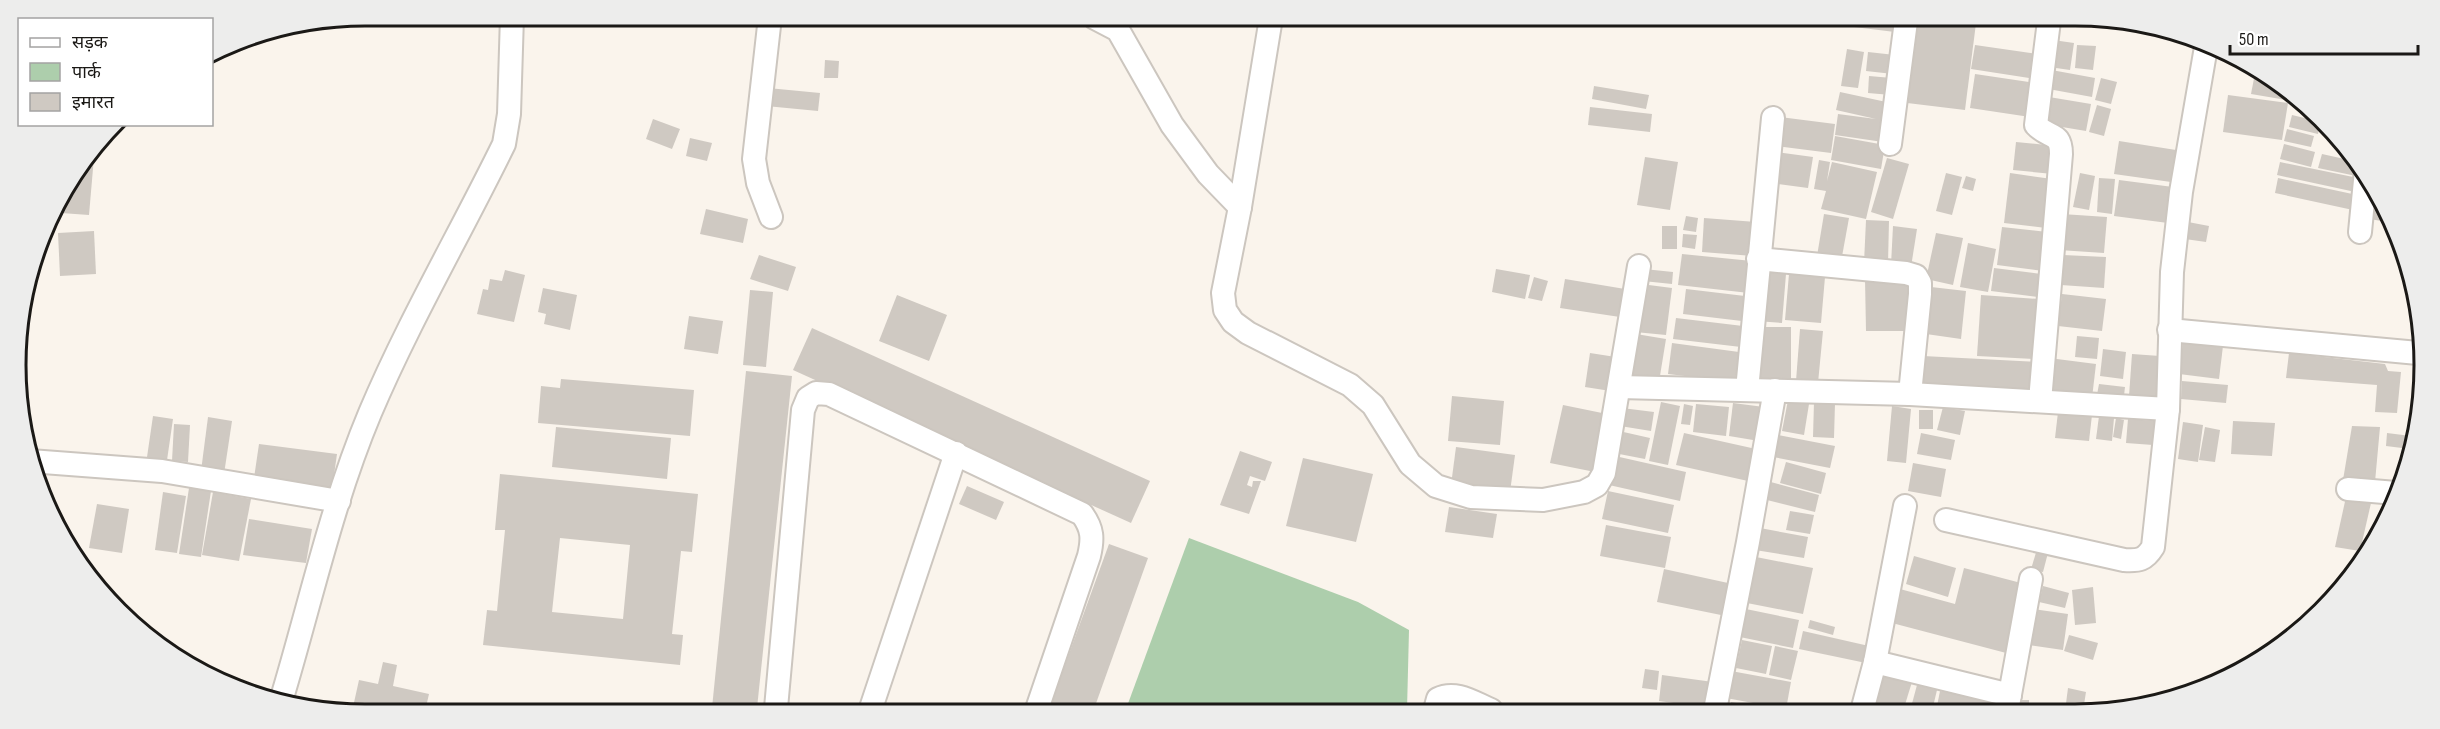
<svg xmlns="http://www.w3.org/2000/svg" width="2440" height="729" font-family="'Sofia Sans Condensed','Noto Sans Devanagari',sans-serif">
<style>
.green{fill:#adceac}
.building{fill:#cfc9c2;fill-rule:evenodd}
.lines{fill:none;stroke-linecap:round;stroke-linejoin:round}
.street-casing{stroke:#ccc6bf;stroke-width:26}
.street{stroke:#fff;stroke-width:22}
.rim{fill:none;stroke:#1b1916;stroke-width:3}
</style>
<rect width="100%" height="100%" fill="#faf4ec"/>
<!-- green -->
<polygon class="green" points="1189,538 1358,602 1409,630 1407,710 1126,709"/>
<!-- building -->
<g class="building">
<polygon points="1846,21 1896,21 1895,32 1846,26"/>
<polygon points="1909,21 1976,23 1965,110 1899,102"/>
<polygon points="2053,40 2074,43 2070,70 2049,67"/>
<polygon points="1975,45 2038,54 2035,79 1971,69"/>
<polygon points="2077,45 2096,46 2093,70 2075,68"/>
<polygon points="1847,49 1864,52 1858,88 1841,86"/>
<polygon points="1868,52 1895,55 1893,74 1866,71"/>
<polygon points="825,60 839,61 838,78 824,78"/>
<polygon points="2256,68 2270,74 2293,97 2292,101 2251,94"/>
<polygon points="2046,69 2095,78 2092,97 2043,88"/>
<polygon points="1975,74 2035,83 2030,117 1970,108"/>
<polygon points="1869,76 1892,78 1891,95 1868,93"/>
<polygon points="2101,78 2117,82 2111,104 2095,100"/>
<polygon points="1594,86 1649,95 1646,109 1592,99"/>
<polygon points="768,88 820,93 818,111 766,106"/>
<polygon points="1840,92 1891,103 1883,142 1835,135 1838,114 1876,119 1836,110"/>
<polygon points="2228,95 2288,103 2282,140 2223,132"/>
<polygon points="2043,96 2091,104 2086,131 2038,123"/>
<polygon points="2097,105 2111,109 2104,136 2089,132"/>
<polygon points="1590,107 1652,114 1650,132 1588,125"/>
<polygon points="2292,115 2317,121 2320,124 2318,134 2289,127"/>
<polygon points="1780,117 1835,124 1831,153 1777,146"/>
<polygon points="653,119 680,129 672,149 646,139"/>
<polygon points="2287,129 2314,136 2311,147 2284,141"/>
<polygon points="1835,136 1885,145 1881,169 1831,160"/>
<polygon points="690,138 712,143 707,161 686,156"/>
<polygon points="2119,141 2176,150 2171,182 2114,174"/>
<polygon points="2016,142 2057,146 2053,174 2013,170"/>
<polygon points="2284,144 2315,152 2311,167 2280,159"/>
<polygon points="1776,152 1813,157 1808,188 1771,183"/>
<polygon points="2322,154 2358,162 2363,168 2361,177 2318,168"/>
<polygon points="92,157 94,157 89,215 61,213 62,195"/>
<polygon points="1645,157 1678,162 1670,210 1637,205"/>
<polygon points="1887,158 1909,164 1893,219 1871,212"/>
<polygon points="1819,160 1830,162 1827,181 1832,162 1877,172 1866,219 1821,209 1826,191 1814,189"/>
<polygon points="2280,162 2363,179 2360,193 2277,175"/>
<polygon points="1946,173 1962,177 1952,215 1936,211"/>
<polygon points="2010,173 2052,179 2046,228 2004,223"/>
<polygon points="2080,173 2095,176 2089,210 2073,207"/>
<polygon points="1966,176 1976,179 1973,191 1962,188"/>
<polygon points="2099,178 2115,179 2112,214 2097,212"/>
<polygon points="2278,178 2357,195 2353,210 2275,193"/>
<polygon points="2119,180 2173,187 2168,223 2114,216"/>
<polygon points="2367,206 2382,208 2387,222 2364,218"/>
<polygon points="706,209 748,219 743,243 700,234"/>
<polygon points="1824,214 1849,218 1841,262 1816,262"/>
<polygon points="2062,214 2107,217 2104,253 2059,250"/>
<polygon points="1686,216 1698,218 1696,232 1683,230"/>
<polygon points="1704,218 1756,222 1753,256 1702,252"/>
<polygon points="1866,220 1889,221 1888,264 1864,263"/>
<polygon points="2188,222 2209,226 2206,242 2185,239"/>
<rect x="1662" y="226" width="15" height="23"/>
<polygon points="1893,226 1917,229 1911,267 1891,265"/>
<polygon points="2002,227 2047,232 2043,271 1997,265"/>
<polygon points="94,231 96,274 60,276 58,233"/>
<polygon points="1936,233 1963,238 1953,285 1926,279"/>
<polygon points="1683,234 1697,235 1695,249 1682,247"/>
<polygon points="1968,243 1996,249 1988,292 1960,287"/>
<polygon points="1682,254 1752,261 1749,293 1678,285"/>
<polygon points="759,255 796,267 788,291 750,279"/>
<polygon points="2063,255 2106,257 2104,288 2061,285"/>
<polygon points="1994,268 2041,274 2038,297 1991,291"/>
<polygon points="1496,269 1530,275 1525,299 1492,292"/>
<polygon points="1644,269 1673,272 1672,284 1643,281"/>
<polygon points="505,270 525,275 514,322 477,314 483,289 488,290 490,279 502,281"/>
<polygon points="1761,272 1786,274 1782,323 1756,321"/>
<polygon points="1789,274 1825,277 1821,323 1785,320"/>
<polygon points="1534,277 1548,281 1542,301 1528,298"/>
<polygon points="1565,279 1625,289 1620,317 1560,308"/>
<polygon points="1865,279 1913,279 1913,331 1866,331"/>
<polygon points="1641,284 1672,288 1666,335 1635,332"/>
<polygon points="1931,287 1966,291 1961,339 1926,334"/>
<polygon points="543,288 577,295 570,330 544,324 546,314 538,312"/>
<polygon points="1686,289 1745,296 1742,321 1683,314"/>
<polygon points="750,290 773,292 766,367 743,365"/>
<polygon points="2062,294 2106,299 2102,331 2058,326"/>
<polygon points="897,295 947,315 929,361 879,341"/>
<polygon points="1981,295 2039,299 2035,359 1977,356"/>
<polygon points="689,316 723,321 718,354 684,349"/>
<polygon points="1676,318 1743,326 1741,347 1673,339"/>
<polygon points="1754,327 1791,327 1791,380 1753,380"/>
<polygon points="812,328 1150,481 1131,523 793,370"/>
<polygon points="1800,329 1823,331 1818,383 1796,381"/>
<polygon points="1636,334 1666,339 1658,388 1627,383"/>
<polygon points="2077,336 2099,338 2097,359 2075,357"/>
<polygon points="2183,342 2223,346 2219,379 2179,374"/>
<polygon points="1672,343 1739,352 1735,382 1668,374"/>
<polygon points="2103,349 2126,352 2123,379 2100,376"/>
<polygon points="1590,353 1622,358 1617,392 1585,387"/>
<polygon points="2289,353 2385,364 2388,371 2401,372 2397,413 2375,412 2377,385 2286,378"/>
<polygon points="2132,354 2160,356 2158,398 2129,396"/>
<polygon points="1923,356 2037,362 2035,397 1921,391"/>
<polygon points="2049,358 2096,364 2092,398 2045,393"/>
<polygon points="746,371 792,376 757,708 712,708"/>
<polygon points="561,379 694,390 690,436 538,423 541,386 560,388"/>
<polygon points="2182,381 2228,385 2226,403 2181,399"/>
<polygon points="2099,384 2125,387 2123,404 2096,400"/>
<polygon points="1452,396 1504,401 1500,445 1448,441"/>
<polygon points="1788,400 1809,404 1804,435 1782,431"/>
<polygon points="1661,402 1680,406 1668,465 1649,461"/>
<polygon points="1814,402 1835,403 1834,438 1813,437"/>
<polygon points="1733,403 1764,407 1759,441 1729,436"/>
<polygon points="1684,404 1693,406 1690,425 1681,424"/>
<polygon points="1696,404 1729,407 1726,436 1693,432"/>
<polygon points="1563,405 1607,414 1595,472 1550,463"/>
<polygon points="1892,406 1911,409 1906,463 1887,461"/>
<polygon points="1943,407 1965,411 1960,435 1937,430"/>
<polygon points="1622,408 1654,412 1651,431 1620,426"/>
<rect x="1919" y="410" width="14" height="19"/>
<polygon points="2058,412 2092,415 2089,441 2055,438"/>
<polygon points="153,416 173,419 166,467 146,464"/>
<polygon points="2099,416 2114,418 2112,441 2096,439"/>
<polygon points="208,417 232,421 224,474 201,471"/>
<polygon points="2116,418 2124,420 2121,439 2113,437"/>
<polygon points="2128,419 2156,421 2153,445 2126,443"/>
<polygon points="2233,421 2275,423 2272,456 2231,454"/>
<polygon points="2183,422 2203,425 2198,462 2178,459"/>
<polygon points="174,424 190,425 188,462 172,461"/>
<polygon points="2352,426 2380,427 2375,482 2343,480"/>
<polygon points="556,427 671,438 667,479 552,467"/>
<polygon points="2205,427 2220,430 2215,462 2199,460"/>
<polygon points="1619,431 1650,438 1645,459 1614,453"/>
<polygon points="1684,433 1756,449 1748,481 1676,465"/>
<polygon points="1921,433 1955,440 1951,460 1917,454"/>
<polygon points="2387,433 2411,436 2410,449 2386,446"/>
<polygon points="1778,435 1835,446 1830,468 1773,457"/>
<polygon points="259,444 337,454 332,489 254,478"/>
<polygon points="1456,447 1515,455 1510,492 1451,485"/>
<polygon points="1240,451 1272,462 1265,481 1250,476 1247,485 1252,487 1253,481 1261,481 1249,514 1220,505"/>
<polygon points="1615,456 1686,472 1680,501 1609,485"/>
<polygon points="1303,458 1373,474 1356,542 1286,526"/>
<polygon points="1786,462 1826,473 1821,494 1780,483"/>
<polygon points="1913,463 1946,469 1941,497 1908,491"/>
<path d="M 500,474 L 698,494 L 692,552 L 681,551 L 672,634 L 683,635 L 680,665 L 483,645 L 487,610 L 497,611 L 505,530 L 495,530 ZM 560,538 L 630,545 L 623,619 L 552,612 Z"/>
<polygon points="1767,481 1819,495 1815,512 1763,499"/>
<polygon points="967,486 1004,502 996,520 959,504"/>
<polygon points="189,488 211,491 201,557 179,554"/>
<polygon points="1608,491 1674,505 1668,533 1602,519"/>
<polygon points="163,492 186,496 177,553 155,550"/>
<polygon points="213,492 251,499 239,561 202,555"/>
<polygon points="2346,497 2371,503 2360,551 2335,547"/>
<polygon points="97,504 129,509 122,553 89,548"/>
<polygon points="1449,507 1497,514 1493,538 1445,532"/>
<polygon points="1790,511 1814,515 1810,534 1786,530"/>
<polygon points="249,519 312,529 306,563 243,555"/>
<polygon points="1606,525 1671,537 1665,568 1600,556"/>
<polygon points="1760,528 1808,537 1804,558 1755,550"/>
<polygon points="1109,544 1148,558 1094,709 1049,709"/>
<polygon points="2038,546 2049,549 2043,572 2031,569"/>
<polygon points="1914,556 1956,568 1948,597 1906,584"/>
<polygon points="1756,557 1813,568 1803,614 1747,603"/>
<polygon points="1964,568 2021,583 2010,654 1892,623 1900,589 1955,604"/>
<polygon points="1664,569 1728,583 1721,615 1657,602"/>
<polygon points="2043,586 2069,593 2065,608 2039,602"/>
<polygon points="2093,587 2096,623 2075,625 2072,590"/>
<polygon points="1741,608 1799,620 1793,648 1735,636"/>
<polygon points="2033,609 2068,614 2063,650 2028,645"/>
<polygon points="1810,620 1835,627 1833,635 1808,628"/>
<polygon points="1803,631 1869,646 1866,663 1799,649"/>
<polygon points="2069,635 2098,643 2093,660 2064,651"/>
<polygon points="1742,640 1772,646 1766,674 1736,668"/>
<polygon points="1775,646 1798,651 1791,680 1769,675"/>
<polygon points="383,662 397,665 393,686 429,694 426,707 353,707 359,680 378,684"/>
<polygon points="1645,669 1659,671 1657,690 1642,688"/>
<polygon points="1731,671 1791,682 1786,709 1726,698"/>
<polygon points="1880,672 1912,682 1903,711 1895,711 1870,703"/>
<polygon points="1662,675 1713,682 1709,708 1659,701"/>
<polygon points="1917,685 1937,690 1932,711 1910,711"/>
<polygon points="2068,688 2086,692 2083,711 2065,711"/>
<polygon points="1940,691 2001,703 1999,711 1936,711"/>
<polygon points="2014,700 2029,700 2029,711 2015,711"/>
<polygon points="1731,702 1772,709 1772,710 1729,710"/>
</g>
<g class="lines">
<defs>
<g id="street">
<polyline points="770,17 754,159 758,183 771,217"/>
<polyline points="1095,18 1118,30 1172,125 1208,174 1240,207"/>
<polyline points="1271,18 1240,207 1223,293 1225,310 1233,322 1248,333 1350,385 1373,405 1410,464 1436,486 1471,497 1543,500 1584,492 1597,485 1604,473 1639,266"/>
<polyline points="1890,144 1906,21"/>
<polyline points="2360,232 2366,170"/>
<polyline points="1758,259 1906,273 1916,276 1920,283 1920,294 1910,394"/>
<polyline points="2169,330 2418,353"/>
<polyline points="1619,387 1910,394 2168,409"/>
<polyline points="1747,390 1773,118"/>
<path d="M 2040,401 L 2061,154 C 2061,131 2049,139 2036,125 L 2049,21"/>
<polyline points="30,461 162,471 339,501"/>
<polyline points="2348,489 2396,493"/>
<path d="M 1946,520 L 2124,560 C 2139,561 2145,560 2153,547 L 2168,409 L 2172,272 L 2181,192 L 2206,47"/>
<polyline points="1875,662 2010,695"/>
<path d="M 281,701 C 310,605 331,506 370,413 C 409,321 460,234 504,144 L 509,114 L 512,16"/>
<path d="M 776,708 L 803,410 L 808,398 L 816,393 L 829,394 L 1082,514 C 1093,529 1093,539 1089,556 L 1037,709"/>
<polyline points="871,708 956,453"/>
<path d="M 1435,710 L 1438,699 C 1456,690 1474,703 1491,710"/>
<polyline points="1715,710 1748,542 1775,390"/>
<polyline points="1862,711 1875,662 1905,506"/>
<polyline points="2007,711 2031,579"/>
</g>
</defs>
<!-- street casing -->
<use href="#street" class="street-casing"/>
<!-- street -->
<use href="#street" class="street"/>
</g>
<!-- crop -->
<path d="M0 0H2440V729H0ZM365 26H2075A339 339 0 0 1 2414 365V365A339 339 0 0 1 2075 704H365A339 339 0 0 1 26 365V365A339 339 0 0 1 365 26Z" fill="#ededec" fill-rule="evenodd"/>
<path class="rim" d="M365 26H2075A339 339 0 0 1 2414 365V365A339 339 0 0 1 2075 704H365A339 339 0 0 1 26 365V365A339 339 0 0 1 365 26Z"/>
<!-- legend -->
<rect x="18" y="18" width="195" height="108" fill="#ffffff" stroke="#a4a3a2" stroke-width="1.5"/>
<rect x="30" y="38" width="30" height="9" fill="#ffffff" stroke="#a4a3a2" stroke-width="1.5"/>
<text x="72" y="48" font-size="18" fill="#1b1916">सड़क</text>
<rect x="30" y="63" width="30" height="18" fill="#adceac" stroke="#a4a3a2" stroke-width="1.5"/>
<text x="72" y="78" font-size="18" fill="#1b1916">पार्क</text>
<rect x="30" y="93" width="30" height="18" fill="#cfc9c2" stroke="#a4a3a2" stroke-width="1.5"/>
<text x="72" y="108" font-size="18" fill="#1b1916">इमारत</text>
<!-- scale -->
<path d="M2230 45v9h188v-9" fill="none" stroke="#1b1916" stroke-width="3"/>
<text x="2239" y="45" font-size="18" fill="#1b1916" stroke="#ffffff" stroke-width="4.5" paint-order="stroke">50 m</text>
</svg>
